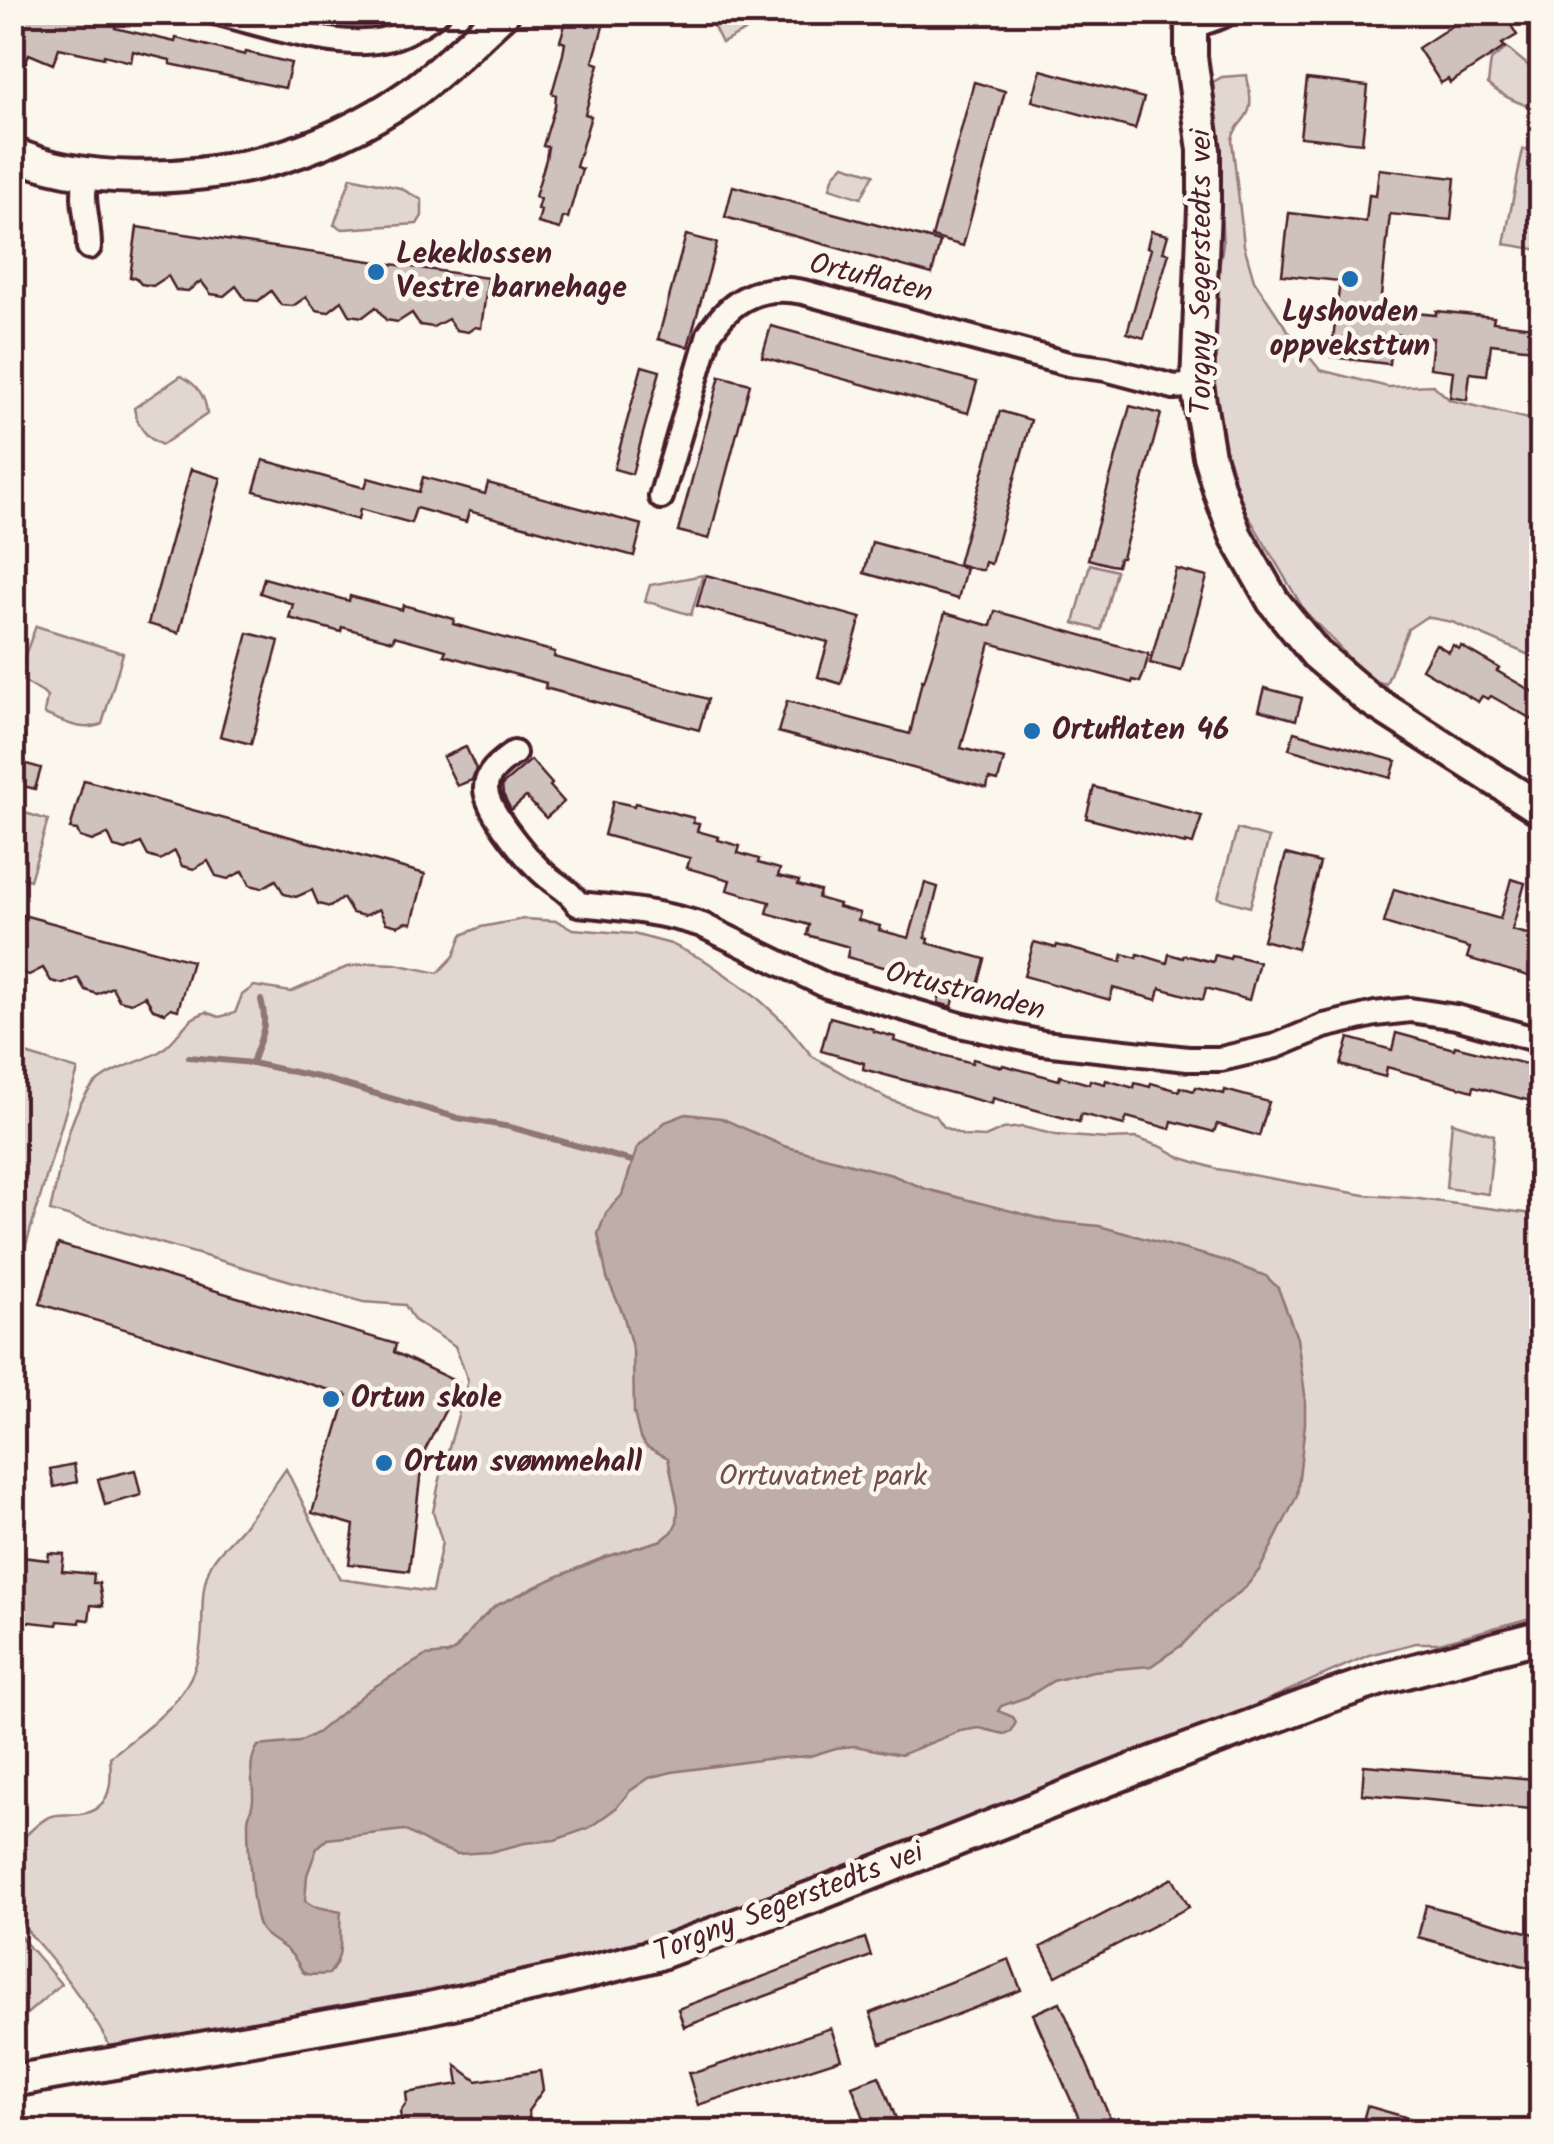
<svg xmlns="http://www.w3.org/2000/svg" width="1554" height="2144" font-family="Kalam,sans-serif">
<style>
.green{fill:#e2d7d0;stroke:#967b7e;stroke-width:2.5}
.water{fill:#bfadaa;stroke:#907477;stroke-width:2.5}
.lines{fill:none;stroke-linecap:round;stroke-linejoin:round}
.stream{stroke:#907477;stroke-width:6}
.building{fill:#cfc2bc;stroke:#4a1f2b;stroke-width:2.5}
.minor-casing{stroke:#4a1f2b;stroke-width:30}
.secondary-casing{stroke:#4a1f2b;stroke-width:38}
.minor{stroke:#fbf7ec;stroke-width:22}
.secondary{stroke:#fbf7ec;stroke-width:30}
.poi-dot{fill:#1f6fb2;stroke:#fbf7ec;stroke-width:4}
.labels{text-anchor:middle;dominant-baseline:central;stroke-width:9;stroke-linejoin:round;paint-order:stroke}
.poi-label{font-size:30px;font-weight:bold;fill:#4a1f2b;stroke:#fbf7ec;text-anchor:start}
.street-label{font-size:30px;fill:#4a1f2b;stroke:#fbf7ec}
.park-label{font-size:30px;fill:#704d54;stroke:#fbf7ec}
</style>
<rect width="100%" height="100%" fill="#fbf7ec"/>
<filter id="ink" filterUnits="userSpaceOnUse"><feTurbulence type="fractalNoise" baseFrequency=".01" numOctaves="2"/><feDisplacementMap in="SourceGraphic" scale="20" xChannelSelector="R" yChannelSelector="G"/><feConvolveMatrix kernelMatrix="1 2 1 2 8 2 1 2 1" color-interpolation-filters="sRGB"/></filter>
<g filter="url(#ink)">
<!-- green -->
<g class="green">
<polygon points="707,13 754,13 760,23 722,43"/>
<path d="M 1507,48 L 1530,67 L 1541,69 L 1541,110 C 1521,104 1504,98 1488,84 L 1491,60 Z"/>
<path d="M 1247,75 C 1248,85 1253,100 1249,110 C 1245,122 1234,126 1232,140 L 1244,245 L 1254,280 L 1286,328 L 1320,370 L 1388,387 L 1433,385 L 1450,400 L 1541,422 L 1541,660 L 1452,622 L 1426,617 L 1408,629 L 1386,684 L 1369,679 L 1304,610 L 1227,480 L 1212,404 L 1215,376 L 1214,297 L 1223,244 L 1213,82 L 1222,77 Z"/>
<polygon points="1523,149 1541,152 1541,250 1504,244"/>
<polygon points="844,165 874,174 861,198 830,188 834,175"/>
<polygon points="351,177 400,188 422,200 422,216 417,224 343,229 334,225"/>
<path d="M 181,376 C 197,384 206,397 207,414 L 162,445 C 146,438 137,426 134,408 Z"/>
<polygon points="1090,564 1116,571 1101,630 1074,623"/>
<polygon points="703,575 691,615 645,601 650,585"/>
<path d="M 36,626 L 123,653 L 102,724 C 82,733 63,721 44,714 L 47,697 L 43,693 L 20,679 L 18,673 Z"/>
<polygon points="19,811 48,820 30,880 13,875 13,820 17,821"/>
<polygon points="1237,829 1269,838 1250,907 1218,898"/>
<path d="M 524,919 L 557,921 L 573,929 L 633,934 L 671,944 L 706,961 L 753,994 L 785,1023 L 812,1056 L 888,1099 L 936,1116 L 944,1127 L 964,1136 L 985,1137 L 1003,1129 L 1023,1127 L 1056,1135 L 1108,1139 L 1136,1138 L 1162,1147 L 1182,1158 L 1217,1169 L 1365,1195 L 1411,1198 L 1541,1215 L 1541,1615 L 1439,1643 L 1416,1643 L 1369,1655 L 1247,1709 L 1135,1754 L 703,1921 L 599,1954 L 483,1986 L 112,2050 C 85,1999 52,1957 13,1915 L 13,1848 C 24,1838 36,1823 49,1817 C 60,1812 70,1816 81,1814 C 112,1809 112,1782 110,1757 C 148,1727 192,1700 200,1648 C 205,1621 198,1591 211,1565 C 218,1550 235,1538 245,1524 C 260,1506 273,1487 286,1469 L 340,1579 L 432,1592 L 442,1542 L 433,1512 L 439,1483 L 468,1380 L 455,1346 L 414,1320 L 405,1305 L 363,1302 L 50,1211 C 60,1173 67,1108 97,1082 C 115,1067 140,1063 159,1052 C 175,1042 180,1029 192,1019 C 196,1016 201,1014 206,1012 L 219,1017 L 235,1013 L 242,995 L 254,986 L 291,992 L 347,967 L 371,963 L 395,964 L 438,973 L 454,956 L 462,935 L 481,927 Z"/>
<polygon points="13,1050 78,1070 23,1255 13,1252"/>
<polygon points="1452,1122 1494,1135 1488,1194 1446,1188"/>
<polygon points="13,1928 61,1984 13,2026 12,2026"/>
</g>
<!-- water -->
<path class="water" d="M 686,1114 L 721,1118 L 784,1146 L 892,1175 L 926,1189 L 1050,1221 L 1099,1226 L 1223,1260 L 1266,1276 L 1278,1288 L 1297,1338 L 1305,1394 L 1305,1424 L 1297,1496 L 1260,1569 L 1245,1588 L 1213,1613 L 1182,1645 L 1151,1666 L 1093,1671 L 1053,1681 L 1027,1697 L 1001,1706 L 998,1711 L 1013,1717 L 1016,1722 L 1011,1732 L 1004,1734 L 979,1728 L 960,1731 L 901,1755 L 855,1746 L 836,1748 L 810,1756 L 766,1759 L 672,1772 L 649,1778 L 630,1791 L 616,1808 L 589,1828 L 555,1840 L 525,1843 L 490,1852 L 457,1854 L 432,1845 L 404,1830 L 327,1839 L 317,1848 L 307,1875 L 305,1901 L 313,1906 L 341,1912 C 338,1936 346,1955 329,1974 C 290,1977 310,1971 287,1950 C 279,1943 269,1939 262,1931 C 251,1918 248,1842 248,1822 C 248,1814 253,1807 253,1799 C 254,1779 246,1765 258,1746 L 299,1742 L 318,1732 L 369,1690 L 425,1656 L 448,1654 L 456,1649 L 474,1626 L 495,1606 L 554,1578 L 605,1557 L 662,1540 L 672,1532 L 677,1522 L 678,1506 L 668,1458 L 647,1447 L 640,1438 L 634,1413 L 633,1351 L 623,1314 L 607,1278 L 598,1234 L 606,1213 L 622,1195 L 637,1148 L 665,1122 Z"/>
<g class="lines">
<!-- stream -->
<g class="stream">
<polyline points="189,1057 252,1063 322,1078 458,1118 510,1127 632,1161"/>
<path d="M 252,1063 C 260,1038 269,1027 261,1000"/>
</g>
</g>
<!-- building -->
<g class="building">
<polygon points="12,12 119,12 115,28 175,42 176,38 245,55 246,52 291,63 285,88 170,64 170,60 133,51 131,62 104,55 104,58 59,48 53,64 29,54 26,62 12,56"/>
<polygon points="569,12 607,12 593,62 599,64 585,114 591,116 576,167 582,169 568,218 563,217 560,229 538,223 541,210 537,209 540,199 535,197 546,159 548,147 543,146 555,106 556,95 552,93 563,54 565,43 560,41"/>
<polygon points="1473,12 1503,12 1517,35 1502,44 1505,47 1450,83 1448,79 1441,83 1418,48"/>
<polygon points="1041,70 1144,98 1135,129 1032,101"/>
<polygon points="1307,79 1368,86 1362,143 1300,137"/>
<polygon points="974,82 1005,91 963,246 932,237"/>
<polygon points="1379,169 1455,178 1451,220 1390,214 1380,305 1395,306 1395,311 1436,315 1436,311 1494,317 1493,322 1542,328 1542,350 1491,344 1487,375 1470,373 1467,400 1450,397 1453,371 1430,368 1433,338 1392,334 1389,364 1331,357 1340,281 1282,275 1289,213 1366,222 1369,195 1376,196"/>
<polygon points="733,186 940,242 932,274 725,217"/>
<polygon points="137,227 488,278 481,328 475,327 468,332 456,330 448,319 433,327 420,325 412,313 398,322 386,320 376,307 363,317 350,315 342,301 328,312 316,310 306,297 293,306 281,305 271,291 258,301 246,300 236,286 224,296 211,294 201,281 188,291 176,290 168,276 153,286 141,284 136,278 130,277"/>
<polygon points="1151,231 1168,235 1163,252 1169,253 1144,338 1127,333 1151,249 1147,247"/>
<polygon points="686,235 717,243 688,347 658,339"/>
<polygon points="771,326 977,382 968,413 762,357"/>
<polygon points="642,366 660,371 632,474 614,469"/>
<polygon points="720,376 750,384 709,539 678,531"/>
<polygon points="1130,406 1161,414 1122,558 1119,558 1117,566 1110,565 1088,559"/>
<polygon points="1000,411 1031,420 991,564 985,562 983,570 979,570 958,564"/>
<polygon points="263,460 365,488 368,478 419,492 423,477 485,494 488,483 642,525 634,556 469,511 466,522 416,508 411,523 360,509 358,520 254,491"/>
<polygon points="191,469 221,478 179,633 148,624"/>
<polygon points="872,542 966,568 958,599 864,573"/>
<polygon points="1176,569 1207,577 1181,671 1150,663"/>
<polygon points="706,575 861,618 841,684 818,677 828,642 697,606"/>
<polygon points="264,578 349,601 350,596 402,610 403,605 454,619 453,624 555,652 554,657 708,699 699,730 545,688 546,683 444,655 446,650 394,636 393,641 342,627 341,632 289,618 293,604 260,593"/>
<polygon points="995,611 1149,654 1143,675 1140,682 1133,680 1132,683 990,643 961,748 1004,759 998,781 989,779 987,788 778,732 787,701 910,734 922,680 924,681 945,613 991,626"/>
<polygon points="248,633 279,641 251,744 220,736"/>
<polygon points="1436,644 1449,652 1453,645 1459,649 1461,646 1499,668 1497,671 1542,697 1542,725 1491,696 1488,699 1482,696 1478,702 1422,669"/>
<polygon points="1265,688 1302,698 1296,720 1259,710"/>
<polygon points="1294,732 1396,761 1391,778 1289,749"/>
<polygon points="466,747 476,769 472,780 457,786 443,757"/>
<polygon points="12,760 41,768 35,789 12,783"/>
<polygon points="531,760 552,784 550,786 564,802 546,818 526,797 511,810 503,794 502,785"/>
<polygon points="84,780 425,874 412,923 406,922 398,926 386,923 379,909 364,916 352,913 343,898 330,907 318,904 312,890 296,897 284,894 276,880 262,888 250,885 243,871 228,879 216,876 208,861 194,869 182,866 175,851 160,860 148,856 141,843 126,850 114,847 108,834 92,841 80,837 77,830 70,829"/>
<polygon points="1094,787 1202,816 1193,844 1185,842 1185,844 1086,818"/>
<polygon points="613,801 634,806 635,803 694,818 693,823 699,824 697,831 719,837 718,840 740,846 738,853 759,859 758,863 780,869 778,876 799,881 798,885 820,891 818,898 839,904 838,907 860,913 858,920 880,926 879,930 909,938 925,883 938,887 925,938 929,939 928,943 985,959 976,993 957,987 952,1007 938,1003 942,983 847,957 849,947 807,935 809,925 767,913 770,902 727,890 730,880 687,868 690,858 604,835"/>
<polygon points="1286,854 1320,863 1297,949 1263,940"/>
<polygon points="1511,879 1525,883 1512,930 1542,938 1542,980 1467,958 1470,948 1384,923 1394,889 1500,919"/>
<polygon points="12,912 192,961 178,1010 171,1008 165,1013 153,1009 145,996 131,1003 119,1000 112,987 97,994 85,990 78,978 63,984 51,981 43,968 29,975 17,971 12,964"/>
<polygon points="1034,942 1056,948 1057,945 1121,962 1123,954 1137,958 1138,954 1167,963 1169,954 1183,958 1184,955 1213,962 1215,955 1230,959 1231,955 1259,962 1249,1000 1206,988 1203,1000 1160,988 1157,1000 1113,988 1110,1000 1024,976"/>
<polygon points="830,1017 873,1029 873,1031 895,1037 894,1041 935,1053 972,1063 973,1059 1002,1067 1003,1065 1059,1080 1060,1076 1089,1084 1090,1080 1105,1084 1106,1080 1134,1088 1135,1083 1150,1087 1151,1083 1179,1091 1180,1087 1194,1091 1196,1087 1224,1094 1225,1090 1269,1102 1259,1136 1217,1124 1214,1132 1172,1121 1170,1129 1127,1117 1124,1125 1081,1114 1079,1122 993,1098 992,1104 863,1069 864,1063 821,1051"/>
<polygon points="1396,1033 1454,1049 1455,1046 1542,1068 1542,1104 1474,1086 1473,1091 1387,1067 1385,1077 1341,1065 1349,1038 1392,1050"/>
<polygon points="58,1244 396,1344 394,1352 459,1383 423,1454 409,1571 349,1564 354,1525 312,1513 347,1395 40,1304"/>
<polygon points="74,1464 77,1482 54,1487 50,1469"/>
<polygon points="135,1470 141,1495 105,1505 98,1479"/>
<polygon points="49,1553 64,1554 62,1571 94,1574 93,1583 99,1583 103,1606 91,1605 89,1620 80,1619 80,1623 58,1621 57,1625 12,1620 12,1556 48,1560"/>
<polygon points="1364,1765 1534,1779 1531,1809 1362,1794"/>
<polygon points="1173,1878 1189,1907 1056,1976 1041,1947"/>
<polygon points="1426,1905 1542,1936 1542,1971 1418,1937"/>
<polygon points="865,1938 871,1956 684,2027 678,2009"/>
<polygon points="1009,1959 1021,1990 881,2044 870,2013"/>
<polygon points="1060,2002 1095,2083 1116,2132 1085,2132 1033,2014"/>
<polygon points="831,2028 841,2059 698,2105 688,2072 697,2072"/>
<polygon points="456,2065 477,2081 540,2071 543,2090 528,2111 532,2132 403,2132 400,2112 407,2102 406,2093 459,2084"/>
<polygon points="879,2076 889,2100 901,2132 869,2132 852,2086"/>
<polygon points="1367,2106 1440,2127 1440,2132 1360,2132"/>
</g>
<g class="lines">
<defs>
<g id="minor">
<path d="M 214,12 C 261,23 335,50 382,40 C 403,36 421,25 438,12"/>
<path d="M 86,173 C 80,203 89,218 89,247"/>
<path d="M 661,497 L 709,334 C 732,298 761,284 803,292 L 1068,364 L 1106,369 L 1174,387 L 1197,385"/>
<path d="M 514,753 C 503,761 485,773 486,789 C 487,812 531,864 549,878 C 560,887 570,891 578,904 C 621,908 661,912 702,925 L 827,986 L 960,1025 L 1043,1043 L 1188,1059 L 1221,1059 L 1276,1046 L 1324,1026 L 1375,1014 L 1410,1010 L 1456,1017 L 1542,1041"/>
</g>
<g id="secondary">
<polyline points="1191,24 1191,57 1204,150 1204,207 1197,385 1209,456 1220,493 1236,536 1273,601 1316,654 1368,698 1542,810"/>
<polyline points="1191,24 1201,19 1221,12"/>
<path d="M 12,153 C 82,185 187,181 260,163 C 313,150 368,124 412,93 C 445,69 474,39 504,12"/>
<polyline points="12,2081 425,2009 557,1980 656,1955 815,1896 1133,1770 1328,1697 1384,1678 1542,1636"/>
</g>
</defs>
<!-- minor casing -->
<use href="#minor" class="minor-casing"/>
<!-- secondary casing -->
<use href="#secondary" class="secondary-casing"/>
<!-- minor -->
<use href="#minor" class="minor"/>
<!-- secondary -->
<use href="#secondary" class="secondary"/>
</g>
</g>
<!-- markers -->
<g class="poi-dot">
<circle cx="376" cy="272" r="10"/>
<circle cx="1350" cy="279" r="10"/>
<circle cx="1032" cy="731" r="10"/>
<circle cx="331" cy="1399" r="10"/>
<circle cx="384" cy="1463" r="10"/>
</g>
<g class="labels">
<!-- poi labels -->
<g class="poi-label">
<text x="396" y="255">Lekeklossen<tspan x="396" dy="34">Vestre barnehage</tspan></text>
<text x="1350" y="313" text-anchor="middle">Lyshovden<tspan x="1350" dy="34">oppveksttun</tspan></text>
<text x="1052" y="731">Ortuflaten 46</text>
<text x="351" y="1399">Ortun skole</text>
<text x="404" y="1463">Ortun svømmehall</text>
</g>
<!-- street labels -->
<g class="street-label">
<text transform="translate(1202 272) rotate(-90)">Torgny Segerstedts vei</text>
<text transform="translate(871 279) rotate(14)">Ortuflaten</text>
<text transform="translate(965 992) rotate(14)">Ortustranden</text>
<text transform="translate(789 1903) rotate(-21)">Torgny Segerstedts vei</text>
</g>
<!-- park labels -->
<g class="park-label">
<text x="823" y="1477">Orrtuvatnet park</text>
</g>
</g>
<!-- margin -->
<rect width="1554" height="2144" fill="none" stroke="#fbf7ec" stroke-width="50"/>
<rect x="25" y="25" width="1504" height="2094" fill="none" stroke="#4a1f2b" stroke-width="4" filter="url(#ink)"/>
</svg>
